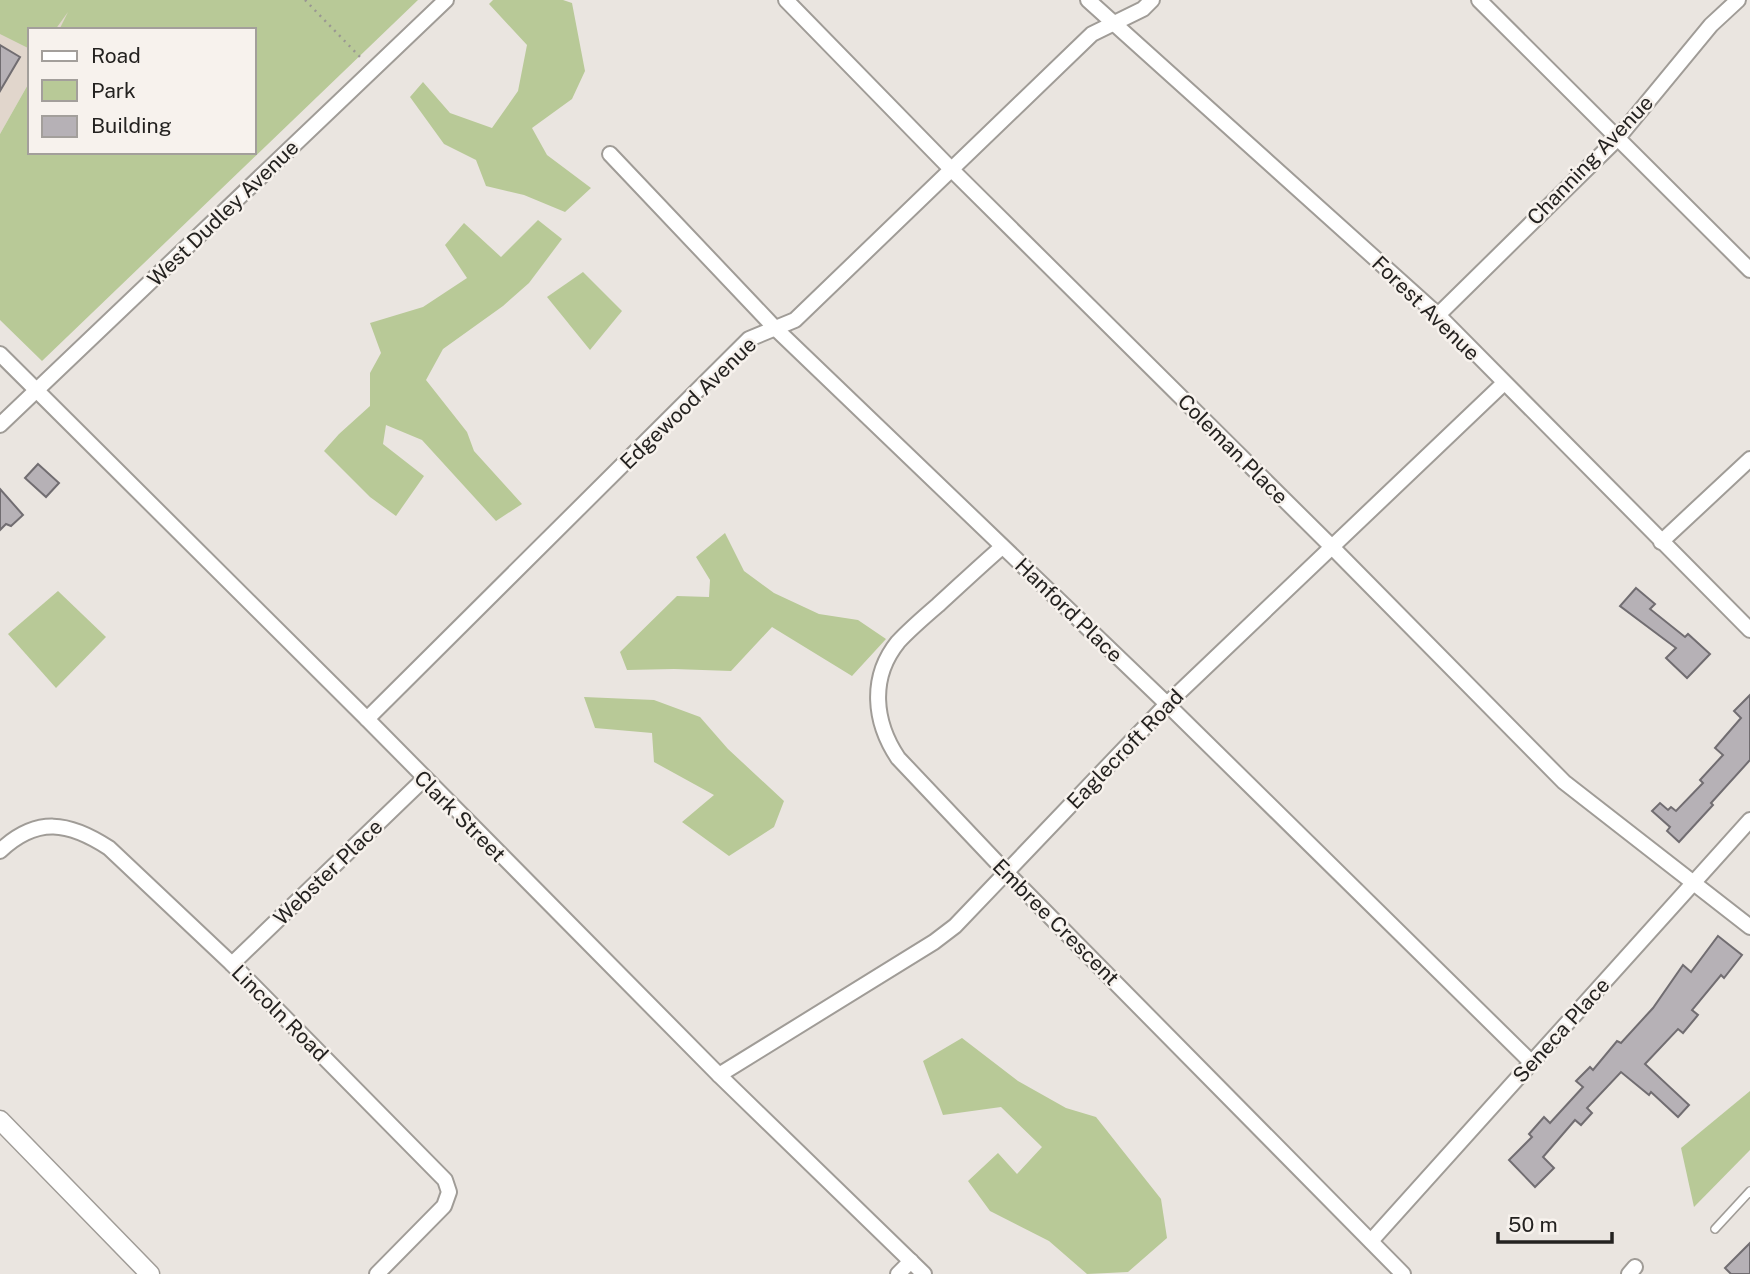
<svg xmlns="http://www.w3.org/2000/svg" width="1750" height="1274" font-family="'Public Sans',sans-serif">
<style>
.built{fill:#e1d6cc}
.green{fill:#b8c997}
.building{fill:#b6b1b6;stroke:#716d71;stroke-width:2}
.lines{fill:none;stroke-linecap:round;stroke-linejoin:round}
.service-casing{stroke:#a09c97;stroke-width:10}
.minor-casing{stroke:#a09c97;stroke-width:18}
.tertiary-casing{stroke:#a09c97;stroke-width:21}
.path{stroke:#9a9793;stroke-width:2.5;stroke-dasharray:2 5;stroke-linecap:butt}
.service{stroke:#fff;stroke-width:7}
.minor{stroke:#fff;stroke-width:14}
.tertiary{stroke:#fff;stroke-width:18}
.labels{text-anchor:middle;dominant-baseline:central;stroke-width:5;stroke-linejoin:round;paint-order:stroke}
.street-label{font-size:21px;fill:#242220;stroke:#f7f2ed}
</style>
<rect width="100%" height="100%" fill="#eae5e0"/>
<!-- built -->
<polygon class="built" points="0,0 73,4 59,30 30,30 30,81 0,134"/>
<!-- green -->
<g class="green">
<polygon points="0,0 418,0 42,361 0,320 0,134 30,81 30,152 254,152 254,30 59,30 68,12 55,30 30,30 30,49 0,34"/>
<polygon points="493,0 563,0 572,3 585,71 572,99 532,128 547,155 591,188 565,212 524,195 486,186 476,160 444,144 410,97 423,82 450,113 492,128 518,91 527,45 489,4"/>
<polygon points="538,220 562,239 529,283 503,306 443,349 426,380 467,432 474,451 522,504 496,521 422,440 386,425 383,444 424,476 396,516 370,497 324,451 339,434 370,406 370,373 381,353 370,323 423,307 467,278 445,245 464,223 501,257"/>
<polygon points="583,272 622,311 590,350 547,297"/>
<polygon points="725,533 744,571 774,593 819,614 858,620 886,639 852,676 772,627 731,671 674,669 627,670 620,652 677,596 709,597 710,580 696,557"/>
<polygon points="58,591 106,637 56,688 8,634"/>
<polygon points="584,697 654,700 700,717 728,749 784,801 774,827 729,856 682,822 714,795 654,762 652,733 595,728"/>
<polygon points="962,1038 1018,1081 1066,1108 1096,1117 1161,1199 1167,1238 1128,1272 1087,1274 1049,1241 990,1211 968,1181 998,1153 1017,1174 1042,1147 1001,1107 943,1115 923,1061"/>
<polygon points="1750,1091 1750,1150 1694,1207 1681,1148"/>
</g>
<!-- building -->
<g class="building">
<polygon points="0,45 20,57 0,91"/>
<polygon points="38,464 59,483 46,497 25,478"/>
<polygon points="0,489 23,515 11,526 6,524 0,530"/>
<polygon points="1636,588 1655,604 1650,609 1685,637 1688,634 1710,654 1687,678 1666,658 1676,648 1620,606"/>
<polygon points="1750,695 1750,760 1711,803 1713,805 1679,842 1667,831 1670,827 1652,811 1660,803 1668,810 1671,807 1676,811 1703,783 1700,780 1723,755 1715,748 1741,718 1734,711"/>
<polygon points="1718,936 1742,955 1724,978 1721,975 1692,1010 1698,1015 1683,1033 1678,1029 1645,1064 1689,1105 1678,1117 1651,1092 1649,1095 1621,1072 1587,1108 1592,1113 1581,1125 1575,1120 1543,1157 1554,1168 1535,1187 1509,1160 1532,1137 1529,1134 1544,1117 1550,1123 1583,1087 1576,1081 1590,1067 1593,1070 1617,1041 1621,1043 1653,1008 1683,965 1691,972"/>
<polygon points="1750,1243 1750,1274 1731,1274 1725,1268"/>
</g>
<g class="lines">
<defs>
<polyline id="service" points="1715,1229 1750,1191"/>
<g id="minor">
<polyline points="786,0 952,170 1333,548 1564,782 1750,927"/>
<polyline points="1088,0 1438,315 1750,630"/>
<polyline points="1479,0 1750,270"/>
<polyline points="610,154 775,328 1167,704 1532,1063"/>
<polyline points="1438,315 1617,139 1711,25 1738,0"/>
<polyline points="0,354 367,719 719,1075 924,1274"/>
<polyline points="0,425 446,0"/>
<polyline points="1661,542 1750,459"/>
<path d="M 1002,547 C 980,566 959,586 938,605 C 924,617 910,629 898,642 C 869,678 874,722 898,758 L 1006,872 L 1403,1274"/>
<polyline points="367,719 749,339 795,320 1092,34 1143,9 1152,0"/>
<path d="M 0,851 C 37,816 69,822 109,848 L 232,964 L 445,1180 L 449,1192 L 444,1206 L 377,1274"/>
<polyline points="232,964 424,779"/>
<polyline points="719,1075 934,942 955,926 1167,704 1503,384"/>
<polyline points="1371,1241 1750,820"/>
<polyline points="898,1274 911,1261"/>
<polyline points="1629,1274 1635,1267"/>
</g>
<polyline id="tertiary" points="0,1120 150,1274"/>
</defs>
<!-- service casing -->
<use href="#service" class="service-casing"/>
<!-- minor casing -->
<use href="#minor" class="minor-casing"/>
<!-- tertiary casing -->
<use href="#tertiary" class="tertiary-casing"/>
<!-- path -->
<polyline class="path" points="305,0 363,60"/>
<!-- service -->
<use href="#service" class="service"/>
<!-- minor -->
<use href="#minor" class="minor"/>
<!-- tertiary -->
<use href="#tertiary" class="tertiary"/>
</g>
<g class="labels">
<!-- street labels -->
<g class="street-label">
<text transform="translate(1590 160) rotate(-46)">Channing Avenue</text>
<text transform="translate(223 213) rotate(-44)">West Dudley Avenue</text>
<text transform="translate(1426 308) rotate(44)">Forest Avenue</text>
<text transform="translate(688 403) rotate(-44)">Edgewood Avenue</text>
<text transform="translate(1233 449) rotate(45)">Coleman Place</text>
<text transform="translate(1069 610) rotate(44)">Hanford Place</text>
<text transform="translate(1125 749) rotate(-46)">Eaglecroft Road</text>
<text transform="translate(460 816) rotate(45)">Clark Street</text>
<text transform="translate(328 872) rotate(-44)">Webster Place</text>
<text transform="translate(1056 922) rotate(45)">Embree Crescent</text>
<text transform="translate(280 1013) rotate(45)">Lincoln Road</text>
<text transform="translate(1561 1030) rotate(-48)">Seneca Place</text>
</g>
</g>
<!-- legend -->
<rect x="28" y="28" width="228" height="126" fill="#f7f2ed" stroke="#a39f9b" stroke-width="2"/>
<rect x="42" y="51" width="35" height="10" fill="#ffffff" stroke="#a39f9b" stroke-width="2"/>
<text x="91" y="63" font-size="21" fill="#242220">Road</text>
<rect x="42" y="80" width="35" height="21" fill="#b8c997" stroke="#a39f9b" stroke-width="2"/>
<text x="91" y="98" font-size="21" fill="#242220">Park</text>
<rect x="42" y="116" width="35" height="21" fill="#b6b1b6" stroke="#a39f9b" stroke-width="2"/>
<text x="91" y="133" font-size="21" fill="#242220">Building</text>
<!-- scale -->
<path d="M1498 1232v10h114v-10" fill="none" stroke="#242220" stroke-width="3.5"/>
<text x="1508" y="1232" font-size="21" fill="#242220" stroke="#f7f2ed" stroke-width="5" paint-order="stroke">50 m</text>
</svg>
